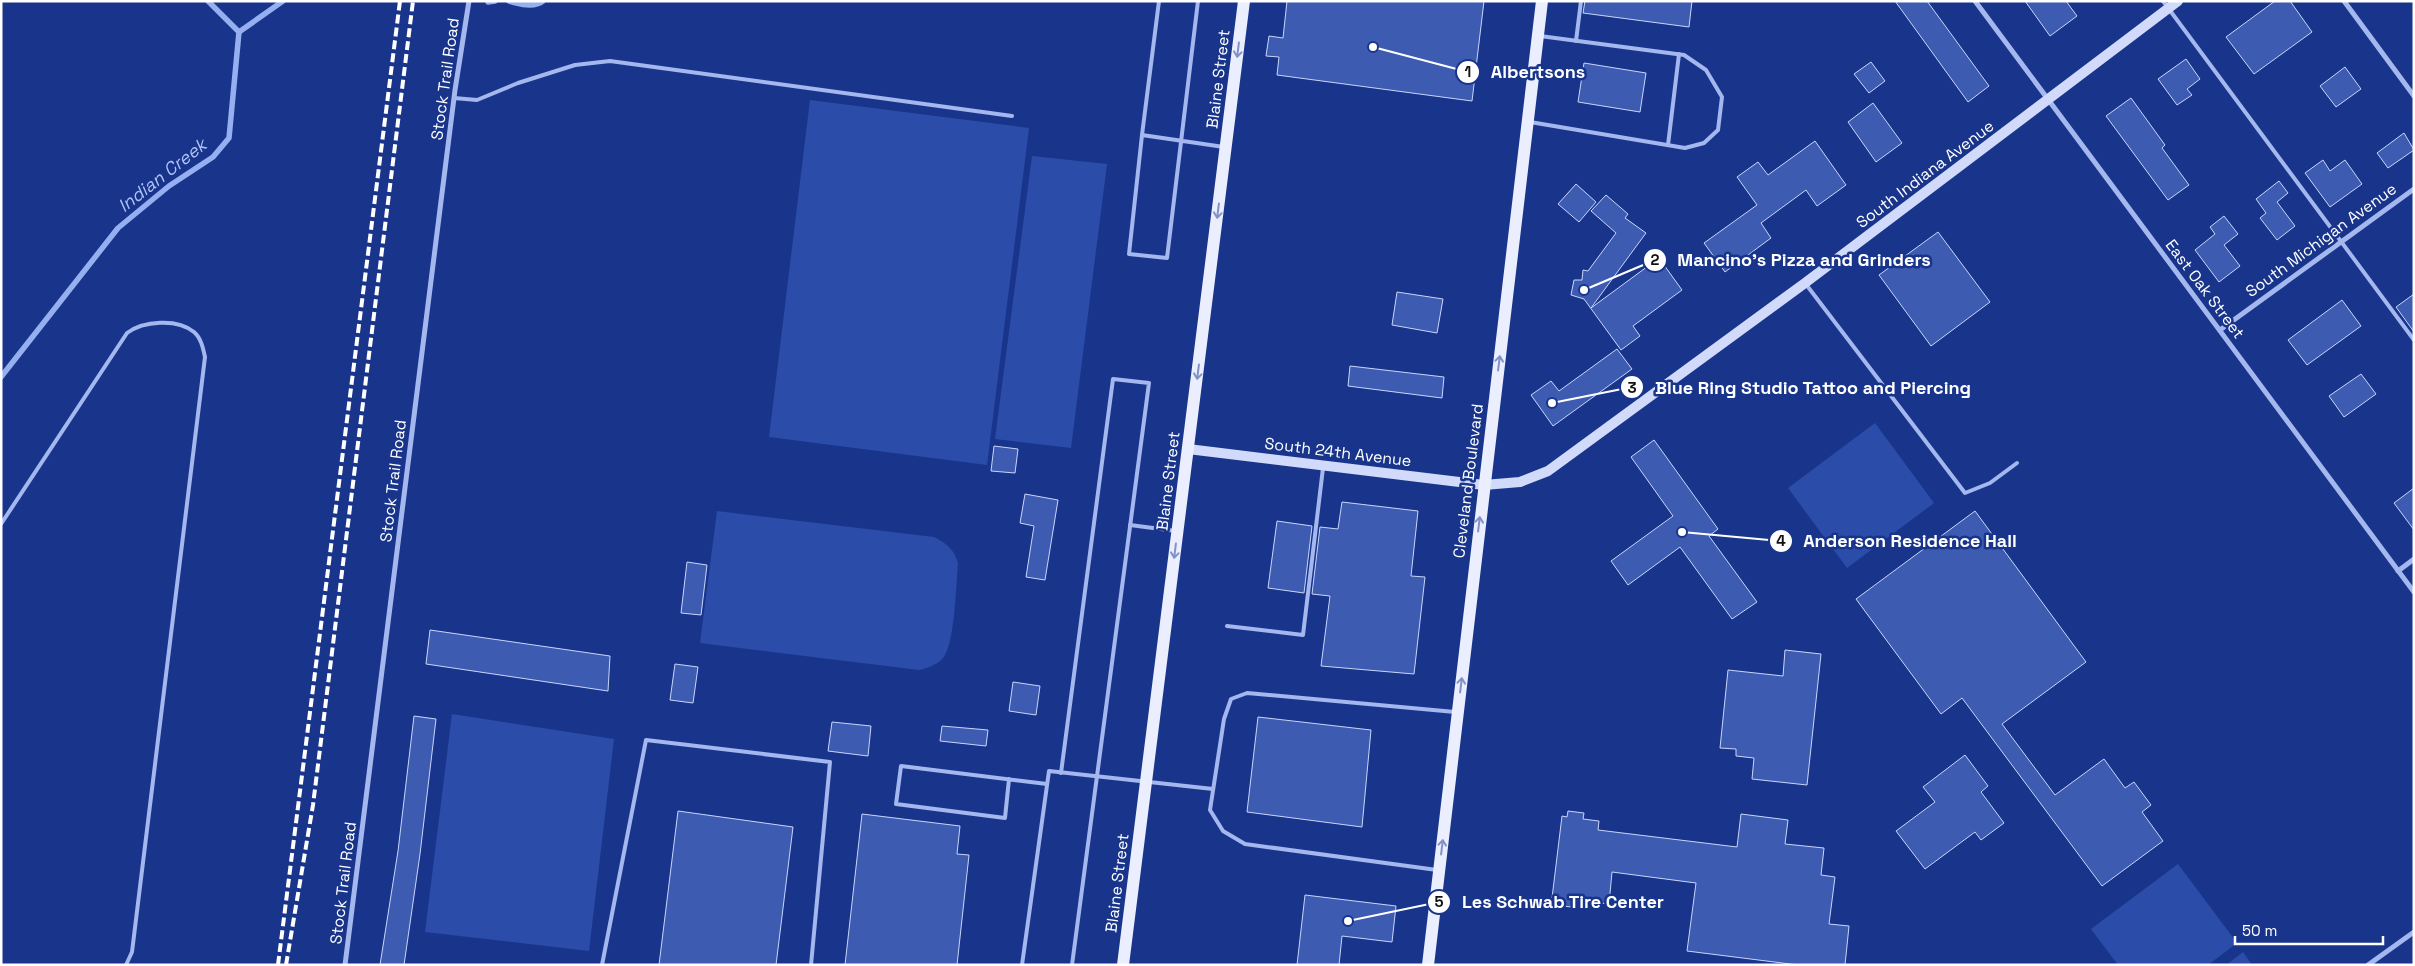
<svg xmlns="http://www.w3.org/2000/svg" width="2415" height="966" font-family="'Space Grotesk',sans-serif">
<style>
.green{fill:#2c4ca9}
.lines{fill:none;stroke-linecap:round;stroke-linejoin:round}
.stream{stroke:#96aff0;stroke-width:5.5}
.building{fill:#3e5bb2;stroke:#c9d6fa}
.lane{stroke:#a4b7ee;stroke-width:4}
.street{stroke:#a4b7ee;stroke-width:5}
.secondary{stroke:#d1dafa;stroke-width:10}
.primary{stroke:#eaeeff;stroke-width:12}
.rail{stroke:#fff;stroke-width:4;stroke-dasharray:9 4;stroke-linecap:butt}
.oneway{stroke:#8292c5}
.labels{text-anchor:middle;dominant-baseline:central;stroke-width:5;stroke-linejoin:round;paint-order:stroke}
.street-label{font-size:16px;fill:#fff;stroke:#19358b}
.water-label{font-size:18px;font-style:italic;fill:#afc2f5;stroke:#19358b}
.leader{fill:none;stroke:#fff;stroke-width:2}
.callout-dot{fill:#fff;stroke:#19358b;stroke-width:2}
.mark-label{font-size:15px;text-anchor:middle;font-weight:bold;fill:#111}
.callout-label{font-size:18px;text-anchor:middle;font-weight:bold;fill:#fff;stroke:#19358b;stroke-width:5;stroke-linejoin:round;paint-order:stroke}
</style>
<rect width="100%" height="100%" fill="#19358b"/>
<!-- green -->
<g class="green">
<polygon points="810,100 1029,128 987,465 769,437"/>
<polygon points="1032,156 1107,164 1071,448 995,439"/>
<polygon points="1875,423 1934,503 1847,568 1788,488"/>
<path d="M 717,511 L 934,537 C 947,544 954,549 958,563 C 956,584 955,644 943,658 C 937,665 927,668 919,670 L 700,643 Z"/>
<polygon points="452,714 614,739 589,951 425,932"/>
<polygon points="2178,864 2237,943 2208,965 2118,965 2091,929"/>
<polygon points="2243,952 2252,965 2226,965"/>
</g>
<g class="lines">
<!-- stream -->
<g class="stream">
<path d="M 509,1 C 519,4 534,8 543,1"/>
<polyline points="488,2 495,1"/>
<polyline points="239,32 283,1"/>
<polyline points="1,377 118,228 169,186 213,157 229,138 239,32 208,1"/>
</g>
</g>
<!-- building -->
<g class="building">
<polygon points="1287,1 1484,1 1472,101 1277,75 1279,57 1266,56 1269,36 1283,38"/>
<polygon points="1585,1 1692,1 1689,27 1583,13"/>
<polygon points="1895,1 1927,1 1989,86 1968,102"/>
<polygon points="2025,1 2066,1 2077,16 2050,36"/>
<polygon points="2275,1 2290,1 2312,32 2254,74 2226,37"/>
<polygon points="2186,59 2200,79 2187,89 2192,95 2177,105 2158,79"/>
<polygon points="1871,62 1885,81 1869,93 1854,74"/>
<polygon points="1584,63 1646,73 1640,112 1578,102"/>
<polygon points="2345,67 2361,89 2336,107 2320,86"/>
<polygon points="2131,98 2165,145 2162,148 2189,185 2168,200 2106,116"/>
<polygon points="1873,103 1902,143 1876,162 1848,122"/>
<polygon points="2404,133 2414,150 2388,168 2377,153"/>
<polygon points="1815,141 1846,185 1817,206 1806,190 1761,223 1771,238 1725,272 1704,243 1757,205 1737,177 1758,162 1768,175"/>
<polygon points="2323,160 2330,171 2345,160 2362,184 2330,207 2305,173"/>
<polygon points="2279,181 2288,193 2277,202 2295,226 2277,240 2260,218 2266,213 2256,199"/>
<polygon points="1576,184 1596,202 1579,222 1558,204"/>
<polygon points="1606,195 1628,214 1625,218 1646,233 1591,308 1659,258 1682,290 1633,326 1640,336 1621,350 1584,299 1571,295 1574,280 1582,280 1583,270 1588,271 1616,233 1591,211"/>
<polygon points="2224,216 2238,234 2224,245 2240,266 2219,282 2195,250 2215,234 2210,227"/>
<polygon points="1938,232 1990,302 1931,346 1879,275"/>
<polygon points="1397,292 1443,299 1437,333 1392,325"/>
<polygon points="2414,294 2414,332 2396,307"/>
<polygon points="2342,300 2361,326 2307,365 2288,340"/>
<polygon points="1617,349 1632,369 1553,426 1531,395 1551,381 1559,391"/>
<polygon points="1350,366 1444,377 1442,398 1348,386"/>
<polygon points="2361,374 2376,394 2344,417 2329,396"/>
<polygon points="1654,440 1718,529 1709,536 1757,602 1732,619 1680,547 1628,585 1611,561 1673,516 1631,457"/>
<polygon points="994,446 1018,449 1015,473 991,471"/>
<polygon points="2414,488 2414,530 2394,503"/>
<polygon points="1025,494 1058,500 1045,580 1026,577 1034,526 1020,523"/>
<polygon points="1342,502 1418,511 1411,576 1425,577 1414,674 1321,666 1330,596 1312,594 1320,527 1338,529"/>
<polygon points="1975,511 2086,662 2002,724 2055,795 2104,759 2125,788 2134,782 2151,805 2142,812 2163,841 2102,886 1962,698 1941,714 1856,599"/>
<polygon points="1277,521 1312,526 1304,593 1268,588"/>
<polygon points="687,562 707,565 701,615 681,613"/>
<polygon points="430,630 610,656 608,691 426,664"/>
<polygon points="1785,650 1821,654 1807,785 1752,779 1754,758 1736,756 1736,749 1720,748 1728,670 1783,676"/>
<polygon points="675,664 698,667 693,703 670,700"/>
<polygon points="1013,682 1040,686 1036,715 1009,711"/>
<polygon points="414,716 436,719 420,854 404,965 380,965 398,851"/>
<polygon points="1258,717 1371,730 1362,827 1247,812"/>
<polygon points="832,722 871,726 868,756 828,751"/>
<polygon points="942,726 988,730 986,746 940,741"/>
<polygon points="1965,755 1988,786 1981,792 2004,823 1981,840 1975,832 1925,869 1896,831 1935,802 1923,787"/>
<polygon points="678,811 793,827 776,965 659,965"/>
<polygon points="1568,811 1584,813 1583,819 1599,821 1598,830 1737,847 1741,814 1788,820 1785,844 1824,848 1821,875 1835,877 1829,924 1849,926 1845,965 1798,965 1687,951 1696,883 1612,872 1609,904 1572,900 1571,907 1556,905 1557,899 1552,898 1562,816 1567,817"/>
<polygon points="862,814 960,826 957,854 969,855 957,965 845,965"/>
<polygon points="1305,895 1396,906 1392,942 1342,936 1339,965 1297,965"/>
</g>
<g class="lines">
<!-- lane -->
<g class="lane">
<path d="M 1198,1 L 1167,258 L 1129,254 L 1142,135 C 1170,139 1197,143 1224,147"/>
<polyline points="2163,1 2414,340"/>
<polyline points="1576,41 1581,1"/>
<polyline points="454,98 477,100 518,83 575,65 610,61 1012,116"/>
<polyline points="1530,122 1685,148 1704,143 1718,130 1722,97 1706,70 1684,55 1540,36"/>
<polyline points="1142,135 1159,1"/>
<polyline points="1668,145 1679,54"/>
<polyline points="1805,283 1965,493 1990,483 2017,463"/>
<path d="M 1,524 L 127,333 C 143,321 177,318 194,332 C 201,338 203,348 205,357 L 132,952 L 126,965"/>
<polyline points="1130,525 1176,531"/>
<polyline points="1227,626 1303,635 1323,468"/>
<polyline points="1061,773 1113,379 1149,383 1072,965"/>
<polyline points="1009,779 1005,818 896,804 901,766 1047,784"/>
<polyline points="1437,870 1245,844 1223,831 1210,810 1224,719 1231,699 1247,693 1455,712"/>
<polyline points="602,965 646,740 830,762 811,965"/>
<polyline points="1022,965 1049,771 1213,789"/>
</g>
<!-- street -->
<g class="street">
<polyline points="1975,1 2414,592"/>
<polyline points="2344,1 2414,96"/>
<polyline points="2220,330 2414,189"/>
<polyline points="2398,571 2414,559"/>
<polyline points="345,965 455,90 469,1"/>
<polyline points="2368,965 2414,932"/>
</g>
<!-- secondary -->
<polyline class="secondary" points="1188,449 1484,485 1520,482 1548,471 1805,283 2178,1"/>
<!-- primary -->
<g class="primary">
<polyline points="1123,965 1244,1"/>
<polyline points="1428,965 1542,1"/>
</g>
<!-- rail -->
<g class="rail">
<polyline points="278,965 400,1"/>
<polyline points="286,965 313,805 413,1"/>
</g>
</g>
<!-- one-way arrows -->
<defs><path id="oneway-shaft" d="M-6 0H5M1.5-3L5.5 0L1.5 3" fill="none" stroke-width="1.6" stroke-linecap="round" stroke-linejoin="round" transform="scale(1.25)"/></defs>
<g class="oneway">
<use href="#oneway-shaft" transform="translate(1238 50) rotate(97)"/>
<use href="#oneway-shaft" transform="translate(1218 211) rotate(97)"/>
<use href="#oneway-shaft" transform="translate(1499 363) rotate(-83)"/>
<use href="#oneway-shaft" transform="translate(1198 372) rotate(97)"/>
<use href="#oneway-shaft" transform="translate(1479 524) rotate(-83)"/>
<use href="#oneway-shaft" transform="translate(1175 551) rotate(97)"/>
<use href="#oneway-shaft" transform="translate(1461 685) rotate(-83)"/>
<use href="#oneway-shaft" transform="translate(1442 847) rotate(-83)"/>
</g>
<g class="labels">
<!-- street labels -->
<g class="street-label">
<text transform="translate(445 79) rotate(-82)">Stock Trail Road</text>
<text transform="translate(1218 79) rotate(-83)">Blaine Street</text>
<text transform="translate(1925 174) rotate(-37)">South Indiana Avenue</text>
<text transform="translate(2321 240) rotate(-36)">South Michigan Avenue</text>
<text transform="translate(2205 289) rotate(53)">East Oak Street</text>
<text transform="translate(1338 452) rotate(7)">South 24th Avenue</text>
<text transform="translate(393 481) rotate(-83)">Stock Trail Road</text>
<text transform="translate(1168 481) rotate(-83)">Blaine Street</text>
<text transform="translate(1468 481) rotate(-83)">Cleveland Boulevard</text>
<text transform="translate(343 883) rotate(-83)">Stock Trail Road</text>
<text transform="translate(1117 883) rotate(-83)">Blaine Street</text>
</g>
<!-- water labels -->
<g class="water-label">
<text transform="translate(162 175) rotate(-38)">Indian Creek</text>
</g>
</g>
<!-- callouts -->
<path class="leader" d="M1373 47L1468 72M1584 290L1655 260M1552 403L1632 387M1682 532L1781 541M1348 921L1439 902"/>
<g class="callout-dot">
<circle cx="1373" cy="47" r="5"/>
<circle cx="1584" cy="290" r="5"/>
<circle cx="1552" cy="403" r="5"/>
<circle cx="1682" cy="532" r="5"/>
<circle cx="1348" cy="921" r="5"/>
<circle cx="1468" cy="72" r="12"/>
<circle cx="1655" cy="260" r="12"/>
<circle cx="1632" cy="387" r="12"/>
<circle cx="1781" cy="541" r="12"/>
<circle cx="1439" cy="902" r="12"/>
</g>
<g class="mark-label">
<text x="1468" y="77">1</text>
<text x="1655" y="265">2</text>
<text x="1632" y="393">3</text>
<text x="1781" y="546">4</text>
<text x="1439" y="907">5</text>
</g>
<g class="callout-label">
<text x="1538" y="78">Albertsons</text>
<text x="1804" y="266">Mancino's Pizza and Grinders</text>
<text x="1813" y="394">Blue Ring Studio Tattoo and Piercing</text>
<text x="1910" y="547">Anderson Residence Hall</text>
<text x="1563" y="908">Les Schwab Tire Center</text>
</g>
<!-- border -->
<rect width="2415" height="966" fill="none" stroke="#ffffff" stroke-width="5"/>
<!-- scale -->
<path d="M2235 936v8h148v-8" fill="none" stroke="#ffffff" stroke-width="2.5"/>
<text x="2242" y="936" font-size="15" fill="#ffffff" stroke="#19358b" stroke-width="4" paint-order="stroke">50 m</text>
</svg>
